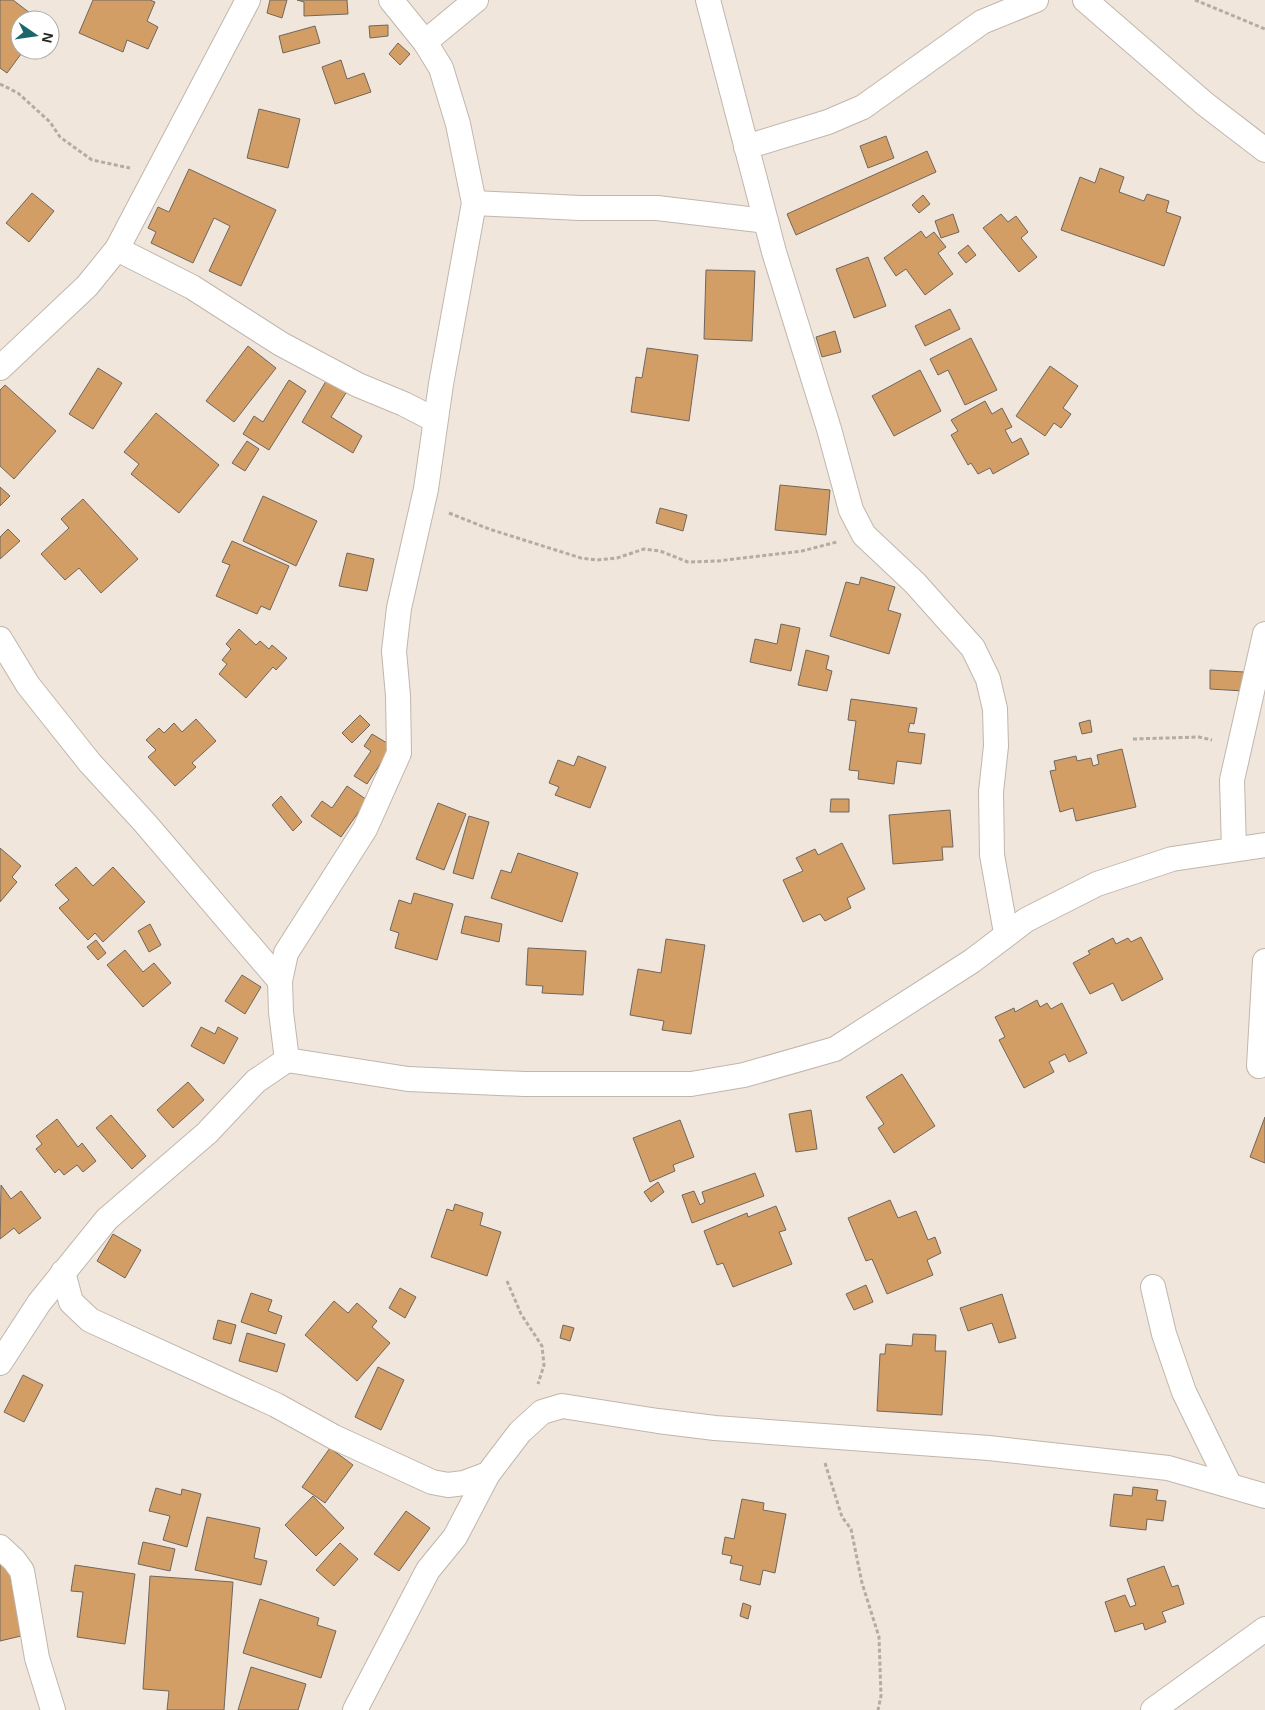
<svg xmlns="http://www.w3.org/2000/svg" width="1265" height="1710" font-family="Helvetica,sans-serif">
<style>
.building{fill:#d39e65;stroke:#70665d}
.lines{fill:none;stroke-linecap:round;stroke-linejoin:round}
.street-casing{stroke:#c1b6ac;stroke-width:26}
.path{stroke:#b4aca3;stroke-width:3;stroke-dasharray:4 2.5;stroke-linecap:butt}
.street{stroke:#fff;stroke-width:24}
</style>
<rect width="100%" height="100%" fill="#f1e6db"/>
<!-- building -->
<g class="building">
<polygon points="0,0 13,0 39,20 20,20 20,50 24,50 7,73 0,68"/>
<polygon points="93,0 150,0 155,2 147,21 158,27 148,49 127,40 123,52 79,33"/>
<polygon points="270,0 287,0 282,18 267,13"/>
<polygon points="297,0 347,0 348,14 304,16 304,2"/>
<polygon points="388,25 388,36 370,38 369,26"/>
<polygon points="315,26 320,43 283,53 279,36"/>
<polygon points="398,43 410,54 400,65 389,54"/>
<polygon points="341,60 347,79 364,73 371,92 335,104 322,67"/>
<polygon points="259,109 300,119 288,168 247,158"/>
<polygon points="886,136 894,158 868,168 860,146"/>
<polygon points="927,151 936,172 796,235 787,214"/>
<polygon points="1100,168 1124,177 1119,192 1144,201 1147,194 1169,201 1166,212 1181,217 1164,266 1061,230 1080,177 1095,183"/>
<polygon points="189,169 276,210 241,286 209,271 230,226 214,218 193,263 151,243 156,232 148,228 158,207 169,212"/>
<polygon points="32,193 54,211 29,242 6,223"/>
<polygon points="923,195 930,204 919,213 912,205"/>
<polygon points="953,214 959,232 941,238 935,221"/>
<polygon points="1001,214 1008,222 1016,216 1028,232 1021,238 1037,257 1019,272 983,228"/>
<polygon points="921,231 926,238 934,232 946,247 938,253 953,274 925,295 906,269 896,276 884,258"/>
<polygon points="968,245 976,255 966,263 958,253"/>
<polygon points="868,257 886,306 854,318 836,269"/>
<polygon points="706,270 755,271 752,341 704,339"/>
<polygon points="950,309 960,329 925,346 915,326"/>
<polygon points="835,331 841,352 822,357 816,337"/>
<polygon points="971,338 997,390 965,405 948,370 938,375 930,359"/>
<polygon points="248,346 276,368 234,422 206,401"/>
<polygon points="647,348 698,355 689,421 631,412 636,377 642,378"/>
<polygon points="1050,366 1078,386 1063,408 1071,414 1061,428 1054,423 1045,436 1016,416"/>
<polygon points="98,368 122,383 93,429 69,414"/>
<polygon points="920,370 941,411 894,436 872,396"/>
<polygon points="329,376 349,388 331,417 362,436 353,453 302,422"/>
<polygon points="289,380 306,391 269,450 243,434 254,416 263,422"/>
<polygon points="5,385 56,431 14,479 0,466 0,390"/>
<polygon points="985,401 992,414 1002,408 1012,427 1005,430 1012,443 1021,438 1029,454 993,474 990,468 978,474 971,463 968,465 951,435 958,431 951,420"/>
<polygon points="156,413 219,465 179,513 131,474 139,464 124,452"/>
<polygon points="247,441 259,449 245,471 232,463"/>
<polygon points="780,485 830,490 826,535 775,530"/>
<polygon points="0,487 10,496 0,506"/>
<polygon points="263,496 317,521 296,566 243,541"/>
<polygon points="83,499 138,559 101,593 79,568 65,580 41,554 69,528 61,519"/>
<polygon points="660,508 687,515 683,531 656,523"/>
<polygon points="8,529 20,541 0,559 0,537"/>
<polygon points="232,541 289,566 270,610 261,606 257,614 216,596 230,565 222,562"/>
<polygon points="347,553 374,559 367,591 339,586"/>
<polygon points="861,577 895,587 888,610 901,614 889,654 830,636 846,582 859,585"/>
<polygon points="781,624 800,628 791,671 750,662 755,639 777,644"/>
<polygon points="239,629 256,645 260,641 269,649 272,645 287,658 276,670 273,667 246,698 219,674 227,664 222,660 231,649 226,644"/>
<polygon points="806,650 829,656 826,669 832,671 827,691 798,685"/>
<polygon points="1210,670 1244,672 1244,691 1210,689"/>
<polygon points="851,699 917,708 914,724 910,723 908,732 925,734 921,764 897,761 894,784 858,779 859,771 849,770 856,721 848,720"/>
<polygon points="360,715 370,725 352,743 342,733"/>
<polygon points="196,719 216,741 192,763 196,767 175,786 148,757 156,750 146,740 159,728 164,733 174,723 182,732"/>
<polygon points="1090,720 1092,732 1082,734 1079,723"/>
<polygon points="372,734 392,746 367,784 354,776 371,751 364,746"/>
<polygon points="1122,749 1136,807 1076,821 1073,808 1060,812 1050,771 1056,770 1054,761 1076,756 1077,761 1091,758 1093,766 1099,764 1097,755"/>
<polygon points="578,756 606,767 590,808 555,795 559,787 549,783 558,760 574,766"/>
<polygon points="347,786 367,800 341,837 311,816 322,801 332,808"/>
<polygon points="281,796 302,822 293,831 272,805"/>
<polygon points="831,799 849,799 849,812 830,812"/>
<polygon points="438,803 466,814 444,870 416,859"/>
<polygon points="950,810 953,847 942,847 943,860 893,864 889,815"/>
<polygon points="469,816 489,822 473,879 453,873"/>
<polygon points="842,843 865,889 847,898 851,908 825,921 820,914 803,922 783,880 803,871 796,858 815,849 818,855"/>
<polygon points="0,848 21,866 12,877 17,882 0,902"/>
<polygon points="518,853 578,873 562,922 491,898 501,870 511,873"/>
<polygon points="76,867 93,886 113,867 145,902 103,942 95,933 88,940 59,908 69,900 55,885"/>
<polygon points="414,893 453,904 437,960 395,948 399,933 390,930 399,900 411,904"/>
<polygon points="465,916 502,924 499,942 461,933"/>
<polygon points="150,924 161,945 149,952 138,931"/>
<polygon points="1141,937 1163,979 1122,1001 1113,983 1090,994 1073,963 1090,954 1088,951 1113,938 1116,944 1128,938 1131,942"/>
<polygon points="666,939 705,945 691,1034 662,1030 664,1021 630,1015 638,969 661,973"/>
<polygon points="96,940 106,953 98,960 87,947"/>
<polygon points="528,948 586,951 583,995 542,993 543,986 526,985"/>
<polygon points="125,950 143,972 154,963 171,983 143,1007 107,965"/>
<polygon points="242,975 261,987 245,1014 225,1001"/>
<polygon points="1037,1000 1040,1007 1047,1003 1051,1009 1062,1003 1087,1053 1069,1062 1065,1054 1049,1062 1054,1072 1024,1088 999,1040 1005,1037 995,1017 1014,1008 1015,1012"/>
<polygon points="201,1027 215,1034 218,1027 238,1038 224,1064 191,1046"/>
<polygon points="902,1074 935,1126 894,1153 878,1128 884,1124 866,1097"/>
<polygon points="188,1082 204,1100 173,1128 157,1110"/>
<polygon points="811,1110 817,1149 796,1152 789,1114"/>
<polygon points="111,1115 146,1156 132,1169 96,1128"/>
<polygon points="1265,1117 1265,1163 1250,1157"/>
<polygon points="57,1119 78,1147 82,1143 96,1161 83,1172 77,1165 64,1175 59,1169 55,1173 36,1149 42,1144 36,1136"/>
<polygon points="680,1120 694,1157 673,1165 675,1171 650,1182 633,1138"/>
<polygon points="755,1173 764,1196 692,1223 682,1195 694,1191 700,1205 705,1202 702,1192"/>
<polygon points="658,1182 664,1192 651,1202 644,1192"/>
<polygon points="1,1185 11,1199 21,1191 41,1218 19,1234 14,1228 0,1239"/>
<polygon points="890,1200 898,1218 916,1211 928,1240 935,1237 941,1253 927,1260 933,1275 887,1294 872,1259 866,1261 848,1218"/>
<polygon points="455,1204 483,1213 480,1225 501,1232 487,1276 431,1257 447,1209 453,1211"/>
<polygon points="776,1206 786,1230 779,1232 792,1264 733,1287 723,1263 717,1265 704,1231 747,1213 748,1217"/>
<polygon points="113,1234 141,1250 125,1278 97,1261"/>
<polygon points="866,1285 873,1302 854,1310 846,1294"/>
<polygon points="400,1288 416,1297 405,1318 389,1308"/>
<polygon points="251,1293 272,1300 268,1311 282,1316 276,1334 241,1322"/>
<polygon points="1002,1294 1016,1338 999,1343 992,1323 968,1331 960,1308"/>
<polygon points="334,1301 348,1313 357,1303 377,1321 372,1327 390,1343 357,1381 305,1335"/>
<polygon points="218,1320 236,1325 231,1344 213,1339"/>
<polygon points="563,1325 574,1328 570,1341 560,1338"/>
<polygon points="247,1333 285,1344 277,1372 239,1361"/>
<polygon points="913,1334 936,1335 935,1351 946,1351 942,1415 877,1411 880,1354 885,1354 886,1344 912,1346"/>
<polygon points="378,1367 404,1380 381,1430 355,1417"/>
<polygon points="23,1375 43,1385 24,1422 4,1412"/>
<polygon points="330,1448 353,1465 325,1503 302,1487"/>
<polygon points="1133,1487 1158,1490 1156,1500 1166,1501 1163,1521 1147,1519 1146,1530 1110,1526 1114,1494 1132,1496"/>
<polygon points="156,1488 181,1495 182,1489 201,1494 187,1547 163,1540 170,1516 149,1511"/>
<polygon points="313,1496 344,1528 316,1556 285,1525"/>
<polygon points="742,1499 764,1503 763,1510 786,1514 775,1573 763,1570 760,1585 740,1580 743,1566 730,1563 732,1556 722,1554 725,1537 734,1539"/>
<polygon points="406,1511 430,1528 399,1571 374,1554"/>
<polygon points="207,1517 260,1528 254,1558 267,1561 261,1585 195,1570"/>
<polygon points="143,1542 175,1549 170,1571 138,1564"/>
<polygon points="340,1543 358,1559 334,1586 316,1570"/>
<polygon points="0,1556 7,1557 21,1636 0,1641"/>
<polygon points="75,1565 135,1574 125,1644 77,1637 83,1592 71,1591"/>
<polygon points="1164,1566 1172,1587 1178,1585 1184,1604 1162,1612 1166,1622 1145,1630 1143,1623 1115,1632 1105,1602 1125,1595 1130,1607 1136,1605 1127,1579"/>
<polygon points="150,1576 233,1582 224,1710 167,1710 169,1691 143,1689"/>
<polygon points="260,1599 319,1618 317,1625 336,1631 321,1678 243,1653"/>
<polygon points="743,1603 751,1606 748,1619 740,1616"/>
<polygon points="251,1667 306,1684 298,1710 238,1710"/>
</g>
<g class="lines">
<defs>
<g id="street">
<polyline points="708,0 774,252 829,429 851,510 864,535 915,583 973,648 988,679 995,709 996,746 991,792 992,855 1006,933"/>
<polyline points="1085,0 1205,104 1265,150"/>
<polyline points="425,42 476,0"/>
<polyline points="746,147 828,122 863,107 982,22 1036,0"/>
<polyline points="474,203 580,208 657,208 766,221"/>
<polyline points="117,249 192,287 281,344 358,385 404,404 435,420"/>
<polyline points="0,368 87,286 117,249 248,0"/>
<polyline points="0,639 28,685 90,763 145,823 280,981"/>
<polyline points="1234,849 1232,780 1265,634"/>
<polyline points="287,1060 281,1012 280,981 286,953 365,829 399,753 398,696 394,651 399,608 426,489 441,384 474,203 458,124 441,68 425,42 391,0"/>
<polyline points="1259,1066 1265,961"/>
<polyline points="63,1272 71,1302 90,1320 276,1405 334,1437 432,1482 448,1485 464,1483 488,1474 520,1432 542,1412 562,1406 658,1421 715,1428 989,1448 1168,1468 1265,1496"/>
<polyline points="1153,1287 1164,1334 1184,1392 1229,1484"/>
<polyline points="0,1363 39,1303 107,1219 207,1133 256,1081 287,1060 408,1079 524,1084 691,1084 744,1075 835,1049 972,961 1026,920 1097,884 1172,859 1265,845"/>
<polyline points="0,1547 14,1560 22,1571 37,1658 53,1710"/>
<polyline points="355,1710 428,1570 455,1537 488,1474"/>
<polyline points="1153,1710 1265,1629"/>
</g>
</defs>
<!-- street casing -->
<use href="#street" class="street-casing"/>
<!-- path -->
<g class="path">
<polyline points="1195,0 1265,29"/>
<polyline points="0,84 18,93 50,122 60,137 92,160 130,168"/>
<polyline points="449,513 489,529 581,558 597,560 617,558 644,549 660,551 688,562 718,561 802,551 837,542"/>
<polyline points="1133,739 1199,737 1212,740"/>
<polyline points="507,1281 521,1314 542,1346 544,1365 538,1384"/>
<polyline points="825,1463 842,1517 851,1529 862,1583 879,1637 881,1696 878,1710"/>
</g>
<!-- street -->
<use href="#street" class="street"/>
</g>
<!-- north arrow -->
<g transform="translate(35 35) rotate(103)"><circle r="24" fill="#ffffff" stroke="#aaa9a7"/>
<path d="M0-4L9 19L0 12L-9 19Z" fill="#1a676b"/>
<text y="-8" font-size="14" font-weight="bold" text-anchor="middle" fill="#2b2723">N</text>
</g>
</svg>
